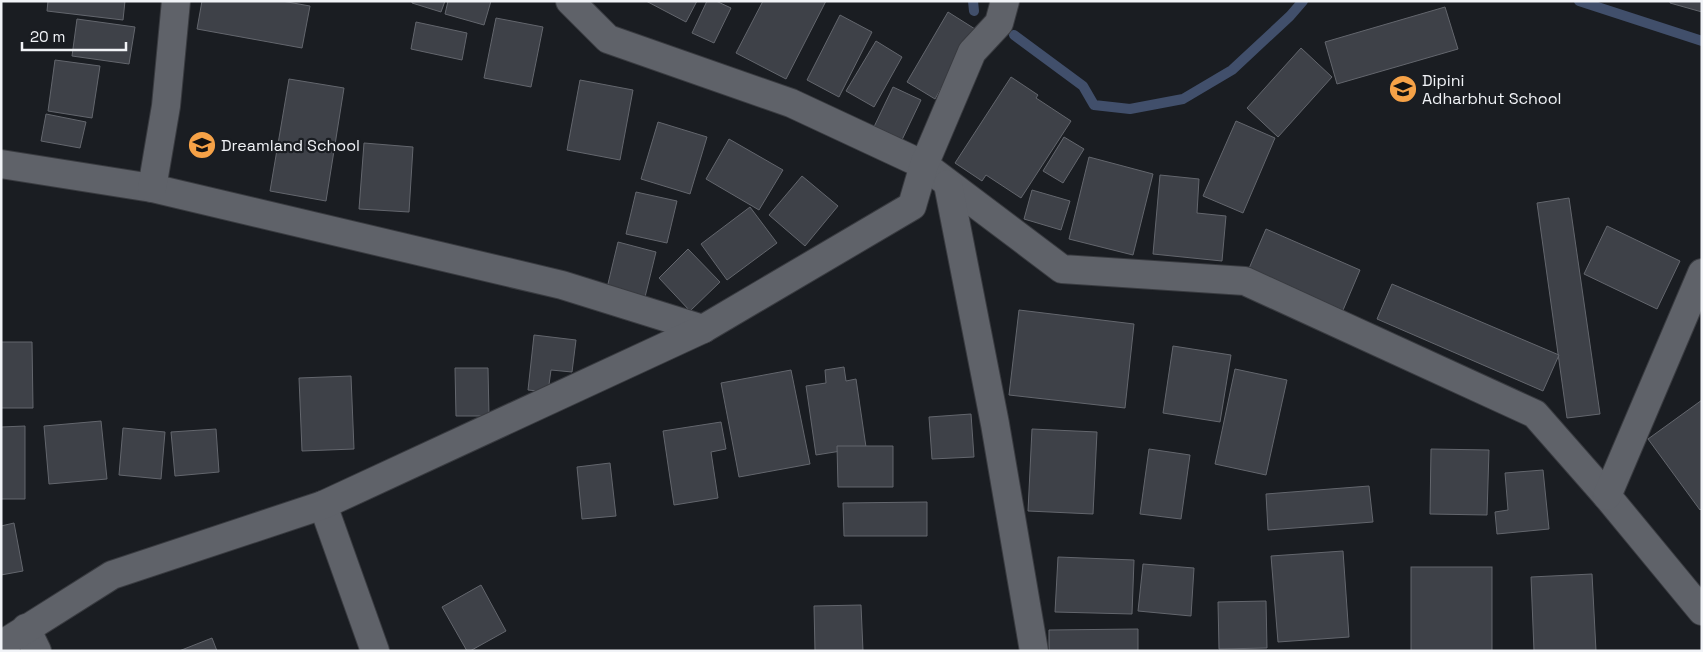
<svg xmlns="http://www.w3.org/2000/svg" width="1703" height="652" font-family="'Space Grotesk',sans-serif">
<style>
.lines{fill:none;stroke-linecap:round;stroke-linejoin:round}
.stream{stroke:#414f6b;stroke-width:10}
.building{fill:#3e4148;stroke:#63666d}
.street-casing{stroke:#393b40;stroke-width:30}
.street{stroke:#5f6269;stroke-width:28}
.labels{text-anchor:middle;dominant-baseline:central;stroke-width:4.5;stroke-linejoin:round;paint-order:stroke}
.poi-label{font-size:16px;fill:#f1f3f7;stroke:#1a1d22;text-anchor:start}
</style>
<rect width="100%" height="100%" fill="#1a1d22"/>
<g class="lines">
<!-- stream -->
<g class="stream">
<polyline points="973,1 974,11"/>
<polyline points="1579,1 1702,41"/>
<polyline points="1014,35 1083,86 1094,105 1130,109 1183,99 1232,70 1290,16 1303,1"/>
</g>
</g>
<!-- building -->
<g class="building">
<polygon points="48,1 125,1 123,20 47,11"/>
<polygon points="202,1 282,1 310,6 302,48 197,29"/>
<polygon points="412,1 445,1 441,12 412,3"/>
<polygon points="448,1 491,1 484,25 445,14"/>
<polygon points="646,1 697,1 686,22"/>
<polygon points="707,1 716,1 731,8 714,43 692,33"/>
<polygon points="763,1 826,1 786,79 736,53"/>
<polygon points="1670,1 1702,1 1702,12 1670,3"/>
<polygon points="1445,7 1458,49 1337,84 1325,42"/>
<polygon points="948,12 975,29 935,99 907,82"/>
<polygon points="840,15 872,32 839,97 807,80"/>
<polygon points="496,18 543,27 531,87 484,78"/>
<polygon points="77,19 135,27 129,64 72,56"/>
<polygon points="416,22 467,33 462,60 411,49"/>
<polygon points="876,41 902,57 874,107 846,91"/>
<polygon points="1301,48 1332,77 1278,137 1247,108"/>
<polygon points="55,60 100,66 92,118 48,111"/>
<polygon points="1011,77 1038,95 1036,98 1071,121 1021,198 986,175 982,181 955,163"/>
<polygon points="289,79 344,88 326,201 270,191"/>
<polygon points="580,80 633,90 620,160 567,150"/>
<polygon points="893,87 921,100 900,144 872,131"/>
<polygon points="46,114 86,122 80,148 41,141"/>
<polygon points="1236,121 1275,138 1243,213 1203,196"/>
<polygon points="658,122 707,137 690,194 641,179"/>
<polygon points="1064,137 1084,149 1063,183 1043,171"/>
<polygon points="729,139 783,170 759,210 706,179"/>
<polygon points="364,143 413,147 409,212 359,209"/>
<polygon points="1089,157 1153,174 1133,255 1069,239"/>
<polygon points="1160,175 1199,179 1197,213 1226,216 1222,261 1153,254"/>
<polygon points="802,176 838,206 805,246 769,215"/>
<polygon points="1032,190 1070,201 1061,230 1024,219"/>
<polygon points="636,192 677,201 667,243 626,234"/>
<polygon points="1569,198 1600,414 1567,418 1537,203"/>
<polygon points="750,207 777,243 727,280 701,244"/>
<polygon points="1607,226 1680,261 1657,309 1584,274"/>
<polygon points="1266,229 1360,270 1338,322 1244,280"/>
<polygon points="618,242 656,252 645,297 607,288"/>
<polygon points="688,249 720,282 690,311 659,278"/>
<polygon points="1392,284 1559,355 1543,391 1377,319"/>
<polygon points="1019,310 1134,324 1125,408 1009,395"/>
<polygon points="534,335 576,340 572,372 551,370 548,392 528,390"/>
<polygon points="1,342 32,342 33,408 1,408"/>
<polygon points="1173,346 1231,355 1220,422 1163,413"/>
<polygon points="844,367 846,381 856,379 866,447 816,455 806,386 826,383 825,370"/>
<polygon points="455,368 488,368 489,416 456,416"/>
<polygon points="1235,369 1287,380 1266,475 1215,464"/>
<polygon points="791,370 810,464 739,477 721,383"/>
<polygon points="351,376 354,449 302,451 299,378"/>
<polygon points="1702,400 1702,508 1700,510 1648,439"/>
<polygon points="971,414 974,457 932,459 929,417"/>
<polygon points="101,421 107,479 49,484 44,426"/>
<polygon points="721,422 726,449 711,452 718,498 674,505 663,431"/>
<polygon points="25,426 25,499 1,499 1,427"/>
<polygon points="123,428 165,432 161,479 119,475"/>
<polygon points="216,429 219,472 175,476 171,432"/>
<polygon points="1032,429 1097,432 1093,514 1028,511"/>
<polygon points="837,446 893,446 893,487 838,487"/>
<polygon points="1149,449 1190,455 1181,519 1140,514"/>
<polygon points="1431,449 1489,450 1487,515 1430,514"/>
<polygon points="610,463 616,516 582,519 577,467"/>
<polygon points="1543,470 1549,529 1497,534 1495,512 1508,510 1505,473"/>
<polygon points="1369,486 1373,522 1268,530 1266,494"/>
<polygon points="927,502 927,536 844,536 843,503"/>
<polygon points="14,523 23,571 1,575 1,526"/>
<polygon points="1343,551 1349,637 1278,642 1271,556"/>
<polygon points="1058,557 1134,560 1132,614 1055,612"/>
<polygon points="1143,564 1194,568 1191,616 1138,611"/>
<rect x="1411" y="567" width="81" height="84"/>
<polygon points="1592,574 1596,651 1534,651 1531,577"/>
<polygon points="481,585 506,631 470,651 467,651 442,607"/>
<polygon points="1266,601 1267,648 1219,649 1218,602"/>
<polygon points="861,605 863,651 815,651 814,606"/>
<polygon points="1138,629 1138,651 1049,651 1049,630"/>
<polygon points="212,638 217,651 179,651"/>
</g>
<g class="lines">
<defs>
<g id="street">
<polyline points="570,1 608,39 791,103 924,165 1062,269 1245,281 1535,414 1607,496 1702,611"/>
<polyline points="1,164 152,188 562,285 703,329"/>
<polyline points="948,184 995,424 1034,651"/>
<polyline points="152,188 166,106 176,1"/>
<polyline points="1607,496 1702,273"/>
<polyline points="323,505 375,651"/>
<polyline points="26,628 37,651"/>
<polyline points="1,645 112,575 323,505 703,329 912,206 924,165 972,52 999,23 1005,1"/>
</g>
</defs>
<!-- street casing -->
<use href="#street" class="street-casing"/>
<!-- street -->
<use href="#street" class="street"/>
</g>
<!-- icons -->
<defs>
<symbol id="school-disc" viewBox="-11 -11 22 22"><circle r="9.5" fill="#f6a247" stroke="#1a1d22"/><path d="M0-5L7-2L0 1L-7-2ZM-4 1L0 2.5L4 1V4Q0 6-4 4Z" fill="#111"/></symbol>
</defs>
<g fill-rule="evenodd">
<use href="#school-disc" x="1387" y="73" width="32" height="32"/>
<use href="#school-disc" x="186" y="129" width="32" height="32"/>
</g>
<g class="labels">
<!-- poi labels -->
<g class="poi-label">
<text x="1422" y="80">Dipini<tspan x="1422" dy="18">Adharbhut School</tspan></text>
<text x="221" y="145">Dreamland School</text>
</g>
</g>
<!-- border -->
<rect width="1703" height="652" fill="none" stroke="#f1f3f7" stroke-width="5"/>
<!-- scale -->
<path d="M22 42v8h104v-8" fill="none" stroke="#f1f3f7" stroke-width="2.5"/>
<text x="30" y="42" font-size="15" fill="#f1f3f7" stroke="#1a1d22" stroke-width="4" paint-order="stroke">20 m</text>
</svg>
